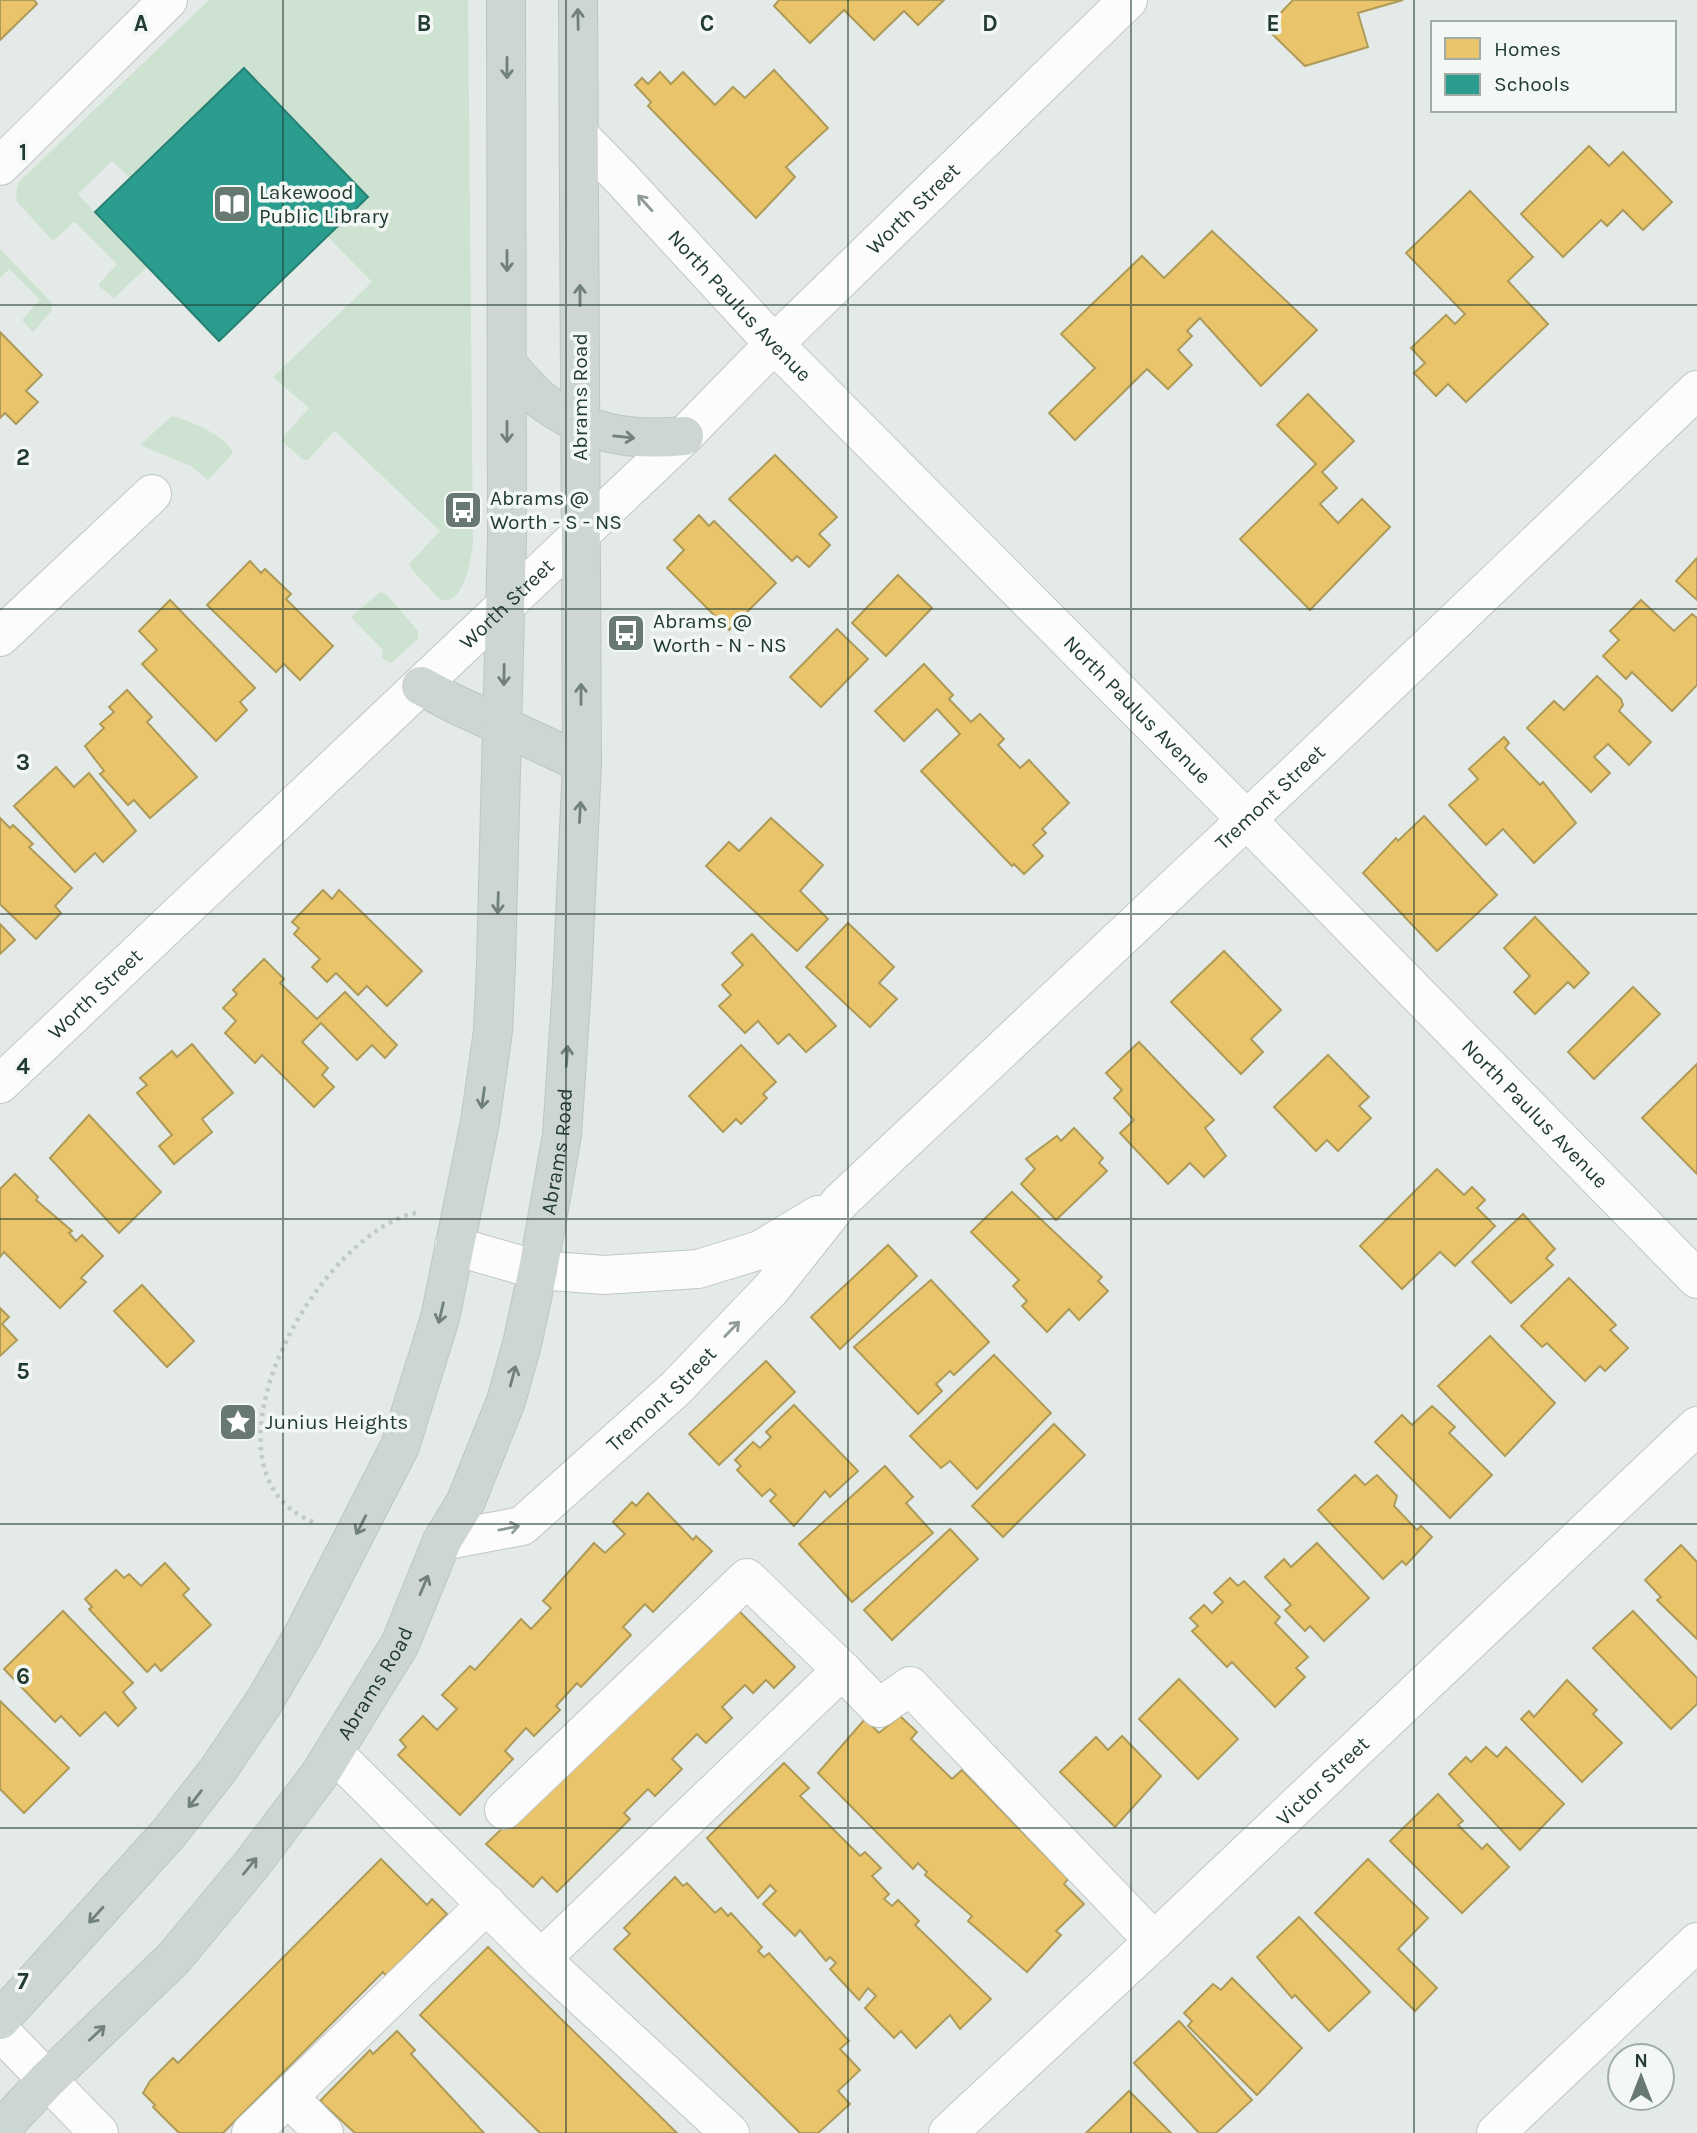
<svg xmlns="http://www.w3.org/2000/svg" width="1697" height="2133" font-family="Karla,sans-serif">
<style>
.green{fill:#cee2d1}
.homes{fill:#e9c46a;stroke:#ae9b59;stroke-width:2}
.schools{fill:#2a9d8f;stroke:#288073;stroke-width:2}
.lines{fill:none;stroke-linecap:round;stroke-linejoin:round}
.minor-casing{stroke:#c1c7c4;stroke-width:40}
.major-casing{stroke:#bdc6c1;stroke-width:40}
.path{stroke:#c1cac5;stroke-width:4.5;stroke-dasharray:3.5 5;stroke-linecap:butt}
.minor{stroke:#fbfcfb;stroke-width:38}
.major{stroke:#ced6d2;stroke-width:38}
.oneway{stroke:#708179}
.oneway2{stroke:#8f9c96}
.grid{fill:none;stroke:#233c31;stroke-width:2;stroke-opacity:0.55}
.labels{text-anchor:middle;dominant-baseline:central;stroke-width:7;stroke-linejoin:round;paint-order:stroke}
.poi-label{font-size:21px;fill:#233c31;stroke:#f3f8f5;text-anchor:start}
.street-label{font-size:21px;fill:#233c31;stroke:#f3f8f5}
.grid-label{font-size:23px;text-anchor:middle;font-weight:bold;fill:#233c31;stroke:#f3f8f5;stroke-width:7;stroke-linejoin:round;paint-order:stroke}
</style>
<rect width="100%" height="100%" fill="#e4eae7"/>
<!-- green -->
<g class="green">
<path d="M 209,0 L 468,0 L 473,542 C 472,556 464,605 443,600 C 436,598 431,590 427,585 C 420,578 413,572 409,564 L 440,531 L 336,432 L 333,432 L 308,460 L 303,460 L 282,441 L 283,437 L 309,408 L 273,377 L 372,282 L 328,237 L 369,197 L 245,67 L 129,177 L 112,161 L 78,194 L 147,267 L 114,298 L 100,287 L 99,284 L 117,264 L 77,224 L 74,222 L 53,241 L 17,202 L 16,193 L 18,183 Z"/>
<polygon points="0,249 52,303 51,311 33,332 22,320 40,300 9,269 0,278"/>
<path d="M 172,416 C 189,420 227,436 233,453 L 208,480 L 191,466 L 140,445 Z"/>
<polygon points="380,592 386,594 418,631 418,639 391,663 382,658 383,650 351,617"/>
</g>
<!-- homes -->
<g class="homes">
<polygon points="0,0 34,0 37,4 0,40"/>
<polygon points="779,0 944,0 918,25 904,11 874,40 844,10 810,43 774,6"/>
<polygon points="1293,0 1403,0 1358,13 1368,47 1305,66 1266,28"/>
<polygon points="774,70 828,128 786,167 795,177 756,218 648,106 651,102 635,85 642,78 648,84 660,72 671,84 683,72 715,105 733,87 745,98"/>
<polygon points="1589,146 1609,166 1623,152 1672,202 1643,230 1623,210 1607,226 1601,220 1563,257 1521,214"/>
<polygon points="1470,191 1533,257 1508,281 1548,324 1466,402 1448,384 1436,396 1414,373 1425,363 1411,348 1446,315 1455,324 1465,314 1406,253"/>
<polygon points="1212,231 1317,330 1261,386 1200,318 1187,331 1192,336 1178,350 1192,365 1168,389 1147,369 1075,440 1049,413 1095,368 1061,334 1142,256 1164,278"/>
<polygon points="0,332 42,375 26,391 38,402 16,424 5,413 0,418"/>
<polygon points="1308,394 1354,441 1322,472 1337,488 1320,504 1338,523 1362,499 1390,527 1310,610 1240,539 1316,464 1277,425"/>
<polygon points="775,455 837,517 819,534 830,545 809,567 797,556 792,561 729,499"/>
<polygon points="699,515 709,526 714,521 776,583 729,630 667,568 684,550 674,540"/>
<polygon points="1697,558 1697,600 1676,581"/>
<polygon points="250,561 261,573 265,569 291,594 286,599 333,646 300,680 284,664 276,672 207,605"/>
<polygon points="898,575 932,608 886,656 852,623"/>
<polygon points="170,600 255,688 240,702 247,710 216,741 142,664 157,650 139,631"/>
<polygon points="1641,600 1674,631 1692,614 1697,618 1697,685 1672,711 1632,672 1626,679 1603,656 1619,640 1610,631"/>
<polygon points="837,629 868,659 821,707 790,677"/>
<polygon points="924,664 953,695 949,699 971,722 980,714 1004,739 998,745 1020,768 1029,760 1069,803 1042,829 1046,833 1033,845 1043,856 1024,874 1014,864 1012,866 921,771 960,734 937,709 904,741 875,711"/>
<polygon points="1597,676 1621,699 1623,705 1619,711 1651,742 1629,765 1608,744 1594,757 1610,773 1591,792 1527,728 1554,701 1564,710"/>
<polygon points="127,690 152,717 147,722 197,777 150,818 134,800 128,805 100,774 104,771 85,746 104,728 100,724 114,712 109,707"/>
<polygon points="1504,737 1509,743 1505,748 1540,785 1543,782 1576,823 1534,863 1503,829 1486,845 1449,805 1478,779 1469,769"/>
<polygon points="56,767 74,787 89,773 136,831 103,862 95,853 75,872 14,806"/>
<polygon points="1424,816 1497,895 1437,951 1363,873 1396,838 1398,841"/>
<polygon points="0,818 10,828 13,825 33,844 29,847 72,888 55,906 61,913 36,939 0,904"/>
<polygon points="771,818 823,865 800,891 828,919 797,951 706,866 729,842 739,851"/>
<polygon points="323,890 332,899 339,890 422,971 387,1006 367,986 358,995 336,973 327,982 312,967 320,959 294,934 299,928 292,922"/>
<polygon points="1535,917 1589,973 1574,988 1568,982 1535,1014 1514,992 1530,976 1504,948"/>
<polygon points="848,923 894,967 879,983 897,999 870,1027 806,967"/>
<polygon points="0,924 15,940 0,954"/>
<polygon points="752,934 836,1026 806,1052 789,1034 778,1044 758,1021 745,1033 719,1006 731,995 722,985 743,965 732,953"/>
<polygon points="1224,951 1281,1010 1251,1039 1263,1052 1241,1074 1171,1002"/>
<polygon points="264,959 284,979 280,983 317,1019 345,992 397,1045 385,1058 372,1045 357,1060 321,1023 302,1042 328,1068 322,1075 334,1087 314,1107 262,1055 255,1063 225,1033 236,1021 223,1008 237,994 233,990"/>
<polygon points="1633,987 1660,1014 1594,1079 1568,1052"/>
<polygon points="1139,1042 1214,1120 1205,1128 1226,1156 1204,1177 1190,1163 1168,1184 1120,1133 1134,1120 1114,1098 1122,1090 1106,1073"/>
<polygon points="192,1044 233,1093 202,1119 212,1132 174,1164 159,1146 172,1135 137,1093 147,1085 140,1078 172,1051 177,1057"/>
<polygon points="741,1045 776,1082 763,1094 767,1098 741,1124 736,1119 723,1132 689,1096"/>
<polygon points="1328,1055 1369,1097 1359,1106 1371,1118 1338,1151 1327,1140 1316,1151 1274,1107"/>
<polygon points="1697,1064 1697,1174 1642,1118"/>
<polygon points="89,1115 161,1192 119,1233 50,1158"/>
<polygon points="1074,1128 1103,1158 1099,1163 1107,1171 1056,1220 1021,1184 1035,1169 1026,1159 1057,1136 1061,1141"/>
<polygon points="1437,1169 1464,1195 1472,1187 1485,1200 1477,1208 1495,1226 1455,1266 1440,1252 1402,1289 1360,1246"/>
<polygon points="15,1174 38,1197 36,1200 72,1231 69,1233 76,1241 82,1235 103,1256 81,1278 86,1282 60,1308 4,1252 0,1257 0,1189"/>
<polygon points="1012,1192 1102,1277 1098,1281 1108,1291 1079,1320 1069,1309 1047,1332 1022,1306 1027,1301 1013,1286 1019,1280 971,1232"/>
<polygon points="1523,1214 1555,1249 1546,1258 1553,1265 1511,1303 1472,1262"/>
<polygon points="888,1245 917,1276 840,1349 811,1317"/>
<polygon points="1569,1278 1616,1325 1610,1330 1628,1348 1605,1371 1600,1366 1585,1381 1547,1343 1542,1347 1521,1326"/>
<polygon points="931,1280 989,1342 954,1375 950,1371 936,1384 942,1391 918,1414 854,1347"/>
<polygon points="142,1285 194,1341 167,1367 114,1311"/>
<polygon points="0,1308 9,1317 2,1324 17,1340 0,1356"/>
<polygon points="1490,1336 1555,1403 1505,1456 1438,1386"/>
<polygon points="994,1355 1051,1413 977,1489 950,1461 941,1468 910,1436"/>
<polygon points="766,1361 795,1392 719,1465 689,1434"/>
<polygon points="794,1405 858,1471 830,1497 825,1491 794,1526 770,1501 776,1495 770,1489 762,1496 737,1470 741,1466 735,1460 753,1442 760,1448 771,1437 766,1432"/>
<polygon points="1432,1406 1455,1427 1449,1433 1492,1475 1450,1518 1375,1442 1402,1415 1412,1425"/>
<polygon points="1054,1424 1085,1455 1003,1537 972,1506"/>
<polygon points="885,1466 913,1497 906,1503 933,1533 852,1602 799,1544"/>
<polygon points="1355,1475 1365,1485 1377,1475 1397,1496 1394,1506 1417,1530 1421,1526 1432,1537 1406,1565 1402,1561 1383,1579 1318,1510"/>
<polygon points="648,1493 693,1540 696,1536 712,1551 653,1612 645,1604 623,1627 631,1635 581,1687 577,1683 556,1706 560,1710 534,1736 526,1728 505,1751 513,1759 460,1815 398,1755 406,1747 400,1740 423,1716 437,1730 457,1709 442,1695 470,1666 475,1670 521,1619 531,1629 551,1608 543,1601 594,1543 605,1553 625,1534 613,1522 632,1502 636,1506"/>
<polygon points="950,1529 978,1559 892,1640 864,1610"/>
<polygon points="1317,1543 1369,1598 1324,1641 1310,1626 1305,1631 1285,1610 1291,1605 1265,1577 1284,1559 1291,1567"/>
<polygon points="1681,1545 1697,1562 1697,1639 1657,1600 1661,1597 1645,1580"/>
<polygon points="165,1563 189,1589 183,1595 211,1625 161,1671 155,1664 147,1672 89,1609 92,1607 85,1599 116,1570 124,1578 129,1574 141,1586"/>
<polygon points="1230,1578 1238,1586 1244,1581 1280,1617 1275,1623 1308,1657 1296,1668 1305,1677 1275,1707 1232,1662 1227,1667 1192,1631 1198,1626 1190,1618 1204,1605 1212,1613 1223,1602 1214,1593"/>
<polygon points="734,1606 795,1667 774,1688 766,1680 753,1693 745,1685 722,1707 732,1718 706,1743 697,1734 672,1759 682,1769 655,1796 648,1789 624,1813 630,1819 557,1892 542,1877 533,1887 486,1844"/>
<polygon points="63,1611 133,1683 123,1692 136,1708 118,1726 105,1712 80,1736 61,1716 55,1722 4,1669"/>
<polygon points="1633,1611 1697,1678 1697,1704 1671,1729 1593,1648"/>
<polygon points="1179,1679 1238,1739 1198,1779 1139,1719"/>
<polygon points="1567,1680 1597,1710 1593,1714 1622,1743 1582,1782 1521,1719 1529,1711 1534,1717"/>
<polygon points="0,1701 69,1768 24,1813 0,1789"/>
<polygon points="900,1716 917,1732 911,1739 952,1779 962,1770 1068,1879 1064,1884 1084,1904 1056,1931 1061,1935 1027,1972 968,1921 972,1916 925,1875 927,1872 918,1863 913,1869 818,1773 865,1719 879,1733"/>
<polygon points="1122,1736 1161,1776 1115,1827 1060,1772 1096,1737 1108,1750"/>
<polygon points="1486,1747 1497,1757 1506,1747 1564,1804 1520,1850 1449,1774 1466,1757 1471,1762"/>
<polygon points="784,1763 809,1788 800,1796 860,1856 865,1852 881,1868 872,1876 889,1894 884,1899 892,1906 898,1900 919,1921 915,1925 991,1999 960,2029 950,2015 916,2048 901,2031 894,2038 865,2008 876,1996 868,1988 859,2000 830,1969 836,1963 830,1957 826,1961 800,1930 795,1936 763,1904 776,1891 770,1885 758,1898 707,1838"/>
<polygon points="1438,1794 1463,1821 1458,1825 1482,1849 1487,1844 1509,1867 1462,1913 1390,1841"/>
<polygon points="381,1859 427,1905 432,1899 447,1914 386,1976 383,1972 223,2133 179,2133 153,2107 155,2105 143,2093 150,2081 173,2058 178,2063"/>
<polygon points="1368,1859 1428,1918 1398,1949 1437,1988 1415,2011 1315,1913"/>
<polygon points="675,1877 683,1886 687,1883 715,1913 721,1908 728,1916 731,1913 762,1947 758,1951 764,1957 769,1953 849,2041 840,2049 860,2070 838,2091 850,2104 818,2133 800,2133 614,1949 630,1934 624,1928"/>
<polygon points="1299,1917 1370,1992 1329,2031 1295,1995 1292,1998 1257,1957"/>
<polygon points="488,1947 677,2133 540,2133 420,2015"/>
<polygon points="1232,1978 1302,2048 1257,2095 1188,2026 1192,2021 1184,2013 1213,1984 1221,1990"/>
<polygon points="1179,2021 1252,2100 1216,2133 1199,2133 1134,2063"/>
<polygon points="397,2031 415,2050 411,2054 484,2133 355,2133 320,2101 370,2050 373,2054"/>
<polygon points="1129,2091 1171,2133 1086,2133"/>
</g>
<!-- schools -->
<polygon class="schools" points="244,68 368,197 219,341 95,212"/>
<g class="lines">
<defs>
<g id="minor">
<path id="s1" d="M 580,136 L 622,179 L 774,344 L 1246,819 L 1697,1279"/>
<polyline points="0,166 168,0"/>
<polyline points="0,637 152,494"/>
<path id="s2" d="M 0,1084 L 684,436 L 774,344 L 1128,0"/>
<polyline points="454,1246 538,1270 604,1275 698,1269 760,1250 818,1215"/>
<path id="s3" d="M 442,1541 L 522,1526 L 675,1389 L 771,1289 L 840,1202 L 1295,774 L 1697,390"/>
<polyline points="842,1670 879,1708 910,1686 1154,1941"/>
<polyline points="334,1753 541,1959 730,2133"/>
<polyline points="504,1810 747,1578 842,1670 541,1959"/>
<polyline points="0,2031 99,2133"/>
<polyline points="288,2097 324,2133"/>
<polyline points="251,2133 487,1904"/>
<path id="s4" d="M 948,2133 L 1154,1941 L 1697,1426"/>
<polyline points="1496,2133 1697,1942"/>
</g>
<g id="major">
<path d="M 507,364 C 519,377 531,393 545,403 C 590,435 631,441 684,436"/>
<polyline points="421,686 455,704 582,763"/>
<polyline points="0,2020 169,1833 218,1770 264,1702 302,1637 400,1446 440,1318 480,1122 493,1031 496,964 507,536 506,0"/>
<path id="s5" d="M 0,2130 L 47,2080 L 173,1959 L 252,1864 L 320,1774 L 400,1644 L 442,1541 L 466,1501 L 506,1401 L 522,1344 L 538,1270 L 562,1135 L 572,984 L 582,763 L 578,0"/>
</g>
</defs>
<!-- minor casing -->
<use href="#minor" class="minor-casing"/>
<!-- major casing -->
<use href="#major" class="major-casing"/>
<!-- path -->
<path class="path" d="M 313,1522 C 184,1469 321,1225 421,1212"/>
<!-- minor -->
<use href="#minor" class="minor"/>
<!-- major -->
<use href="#major" class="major"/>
</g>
<!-- one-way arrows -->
<defs><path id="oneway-shaft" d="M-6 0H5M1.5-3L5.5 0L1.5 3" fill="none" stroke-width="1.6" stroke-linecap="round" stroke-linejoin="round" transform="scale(1.75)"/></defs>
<g class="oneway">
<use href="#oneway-shaft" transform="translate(578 19) rotate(-91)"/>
<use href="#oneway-shaft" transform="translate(507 68) rotate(90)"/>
<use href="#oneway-shaft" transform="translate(507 261) rotate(90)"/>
<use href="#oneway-shaft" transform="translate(580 295) rotate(-90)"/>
<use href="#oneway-shaft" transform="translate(507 432) rotate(90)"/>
<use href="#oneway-shaft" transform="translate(624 437) rotate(6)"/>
<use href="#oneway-shaft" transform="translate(504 675) rotate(91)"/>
<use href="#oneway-shaft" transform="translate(581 694) rotate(-90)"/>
<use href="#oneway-shaft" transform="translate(580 812) rotate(-87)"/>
<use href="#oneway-shaft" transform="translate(498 903) rotate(92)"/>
<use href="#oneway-shaft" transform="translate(567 1056) rotate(-86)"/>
<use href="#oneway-shaft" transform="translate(483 1098) rotate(98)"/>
<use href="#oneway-shaft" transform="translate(441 1313) rotate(103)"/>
<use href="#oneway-shaft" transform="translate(513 1376) rotate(-75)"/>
<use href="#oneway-shaft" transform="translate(361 1525) rotate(117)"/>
<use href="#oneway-shaft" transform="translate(424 1585) rotate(-67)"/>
<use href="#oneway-shaft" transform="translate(195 1799) rotate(128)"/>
<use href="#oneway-shaft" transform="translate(250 1866) rotate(-51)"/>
<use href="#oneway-shaft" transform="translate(96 1915) rotate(132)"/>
<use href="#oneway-shaft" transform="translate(97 2033) rotate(-43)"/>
</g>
<g class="oneway2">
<use href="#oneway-shaft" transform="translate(645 203) rotate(-132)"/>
<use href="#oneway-shaft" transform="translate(732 1329) rotate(-46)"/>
<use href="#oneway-shaft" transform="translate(509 1528) rotate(-11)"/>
</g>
<!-- grid -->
<path class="grid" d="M 283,0 L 283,2133M 566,0 L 566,2133M 848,0 L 848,2133M 1131,0 L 1131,2133M 1414,0 L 1414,2133M 0,305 L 1697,305M 0,609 L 1697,609M 0,914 L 1697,914M 0,1219 L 1697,1219M 0,1524 L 1697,1524M 0,1828 L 1697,1828"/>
<!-- icons -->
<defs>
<symbol id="library-square" viewBox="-11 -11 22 22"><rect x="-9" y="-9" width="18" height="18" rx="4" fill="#677971" stroke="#f3f8f5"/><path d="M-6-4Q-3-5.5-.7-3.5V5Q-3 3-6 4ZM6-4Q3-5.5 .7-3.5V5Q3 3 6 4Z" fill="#fff"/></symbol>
<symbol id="bus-square" viewBox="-11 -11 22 22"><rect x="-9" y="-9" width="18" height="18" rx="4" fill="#677971" stroke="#f3f8f5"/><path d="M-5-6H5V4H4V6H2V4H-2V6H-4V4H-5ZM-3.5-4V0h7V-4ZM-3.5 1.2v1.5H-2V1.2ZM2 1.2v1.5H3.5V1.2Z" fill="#fff"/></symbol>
<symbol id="sight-square" viewBox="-11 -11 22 22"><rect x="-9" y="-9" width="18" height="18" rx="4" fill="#677971" stroke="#f3f8f5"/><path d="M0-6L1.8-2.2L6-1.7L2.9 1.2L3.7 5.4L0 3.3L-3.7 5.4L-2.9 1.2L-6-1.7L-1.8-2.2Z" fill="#fff"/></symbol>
</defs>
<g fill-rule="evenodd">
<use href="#library-square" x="210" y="182" width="44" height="44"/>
<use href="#bus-square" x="441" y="488" width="44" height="44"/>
<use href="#bus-square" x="604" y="611" width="44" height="44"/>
<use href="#sight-square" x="216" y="1400" width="44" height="44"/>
</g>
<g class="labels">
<!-- poi labels -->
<g class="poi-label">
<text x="259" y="192">Lakewood<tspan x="259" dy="24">Public Library</tspan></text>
<text x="490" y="498">Abrams @<tspan x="490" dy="24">Worth - S - NS</tspan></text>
<text x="653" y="621">Abrams @<tspan x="653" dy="24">Worth - N - NS</tspan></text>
<text x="265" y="1422">Junius Heights</text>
</g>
<!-- street labels -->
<g class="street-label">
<text stroke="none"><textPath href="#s2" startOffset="1265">Worth Street</textPath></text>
<text stroke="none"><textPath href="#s1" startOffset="233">North Paulus Avenue</textPath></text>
<text transform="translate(580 397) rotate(-90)">Abrams Road</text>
<text stroke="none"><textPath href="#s2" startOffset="698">Worth Street</textPath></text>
<text stroke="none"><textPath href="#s1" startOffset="800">North Paulus Avenue</textPath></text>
<text stroke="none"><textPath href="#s3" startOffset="1127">Tremont Street</textPath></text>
<text stroke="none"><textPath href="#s2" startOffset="131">Worth Street</textPath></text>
<text stroke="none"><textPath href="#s1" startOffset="1367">North Paulus Avenue</textPath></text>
<text stroke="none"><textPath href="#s5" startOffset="1153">Abrams Road</textPath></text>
<text stroke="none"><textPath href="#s3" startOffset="270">Tremont Street</textPath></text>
<text stroke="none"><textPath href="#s5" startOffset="586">Abrams Road</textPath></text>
<text stroke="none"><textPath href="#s4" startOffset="514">Victor Street</textPath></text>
</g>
</g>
<g class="grid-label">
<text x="141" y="31">A</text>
<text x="424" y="31">B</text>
<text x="707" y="31">C</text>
<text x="990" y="31">D</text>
<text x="1273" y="31">E</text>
<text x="23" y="160">1</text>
<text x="23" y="465">2</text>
<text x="23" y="770">3</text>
<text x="23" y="1074">4</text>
<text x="23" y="1379">5</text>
<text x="23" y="1684">6</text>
<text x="23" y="1989">7</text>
</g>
<!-- legend -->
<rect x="1431" y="21" width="245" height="91" fill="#f3f8f5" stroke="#a0ada7" stroke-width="2"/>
<rect x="1445" y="38" width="35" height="21" fill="#e9c46a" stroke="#a0ada7" stroke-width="2"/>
<text x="1494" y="56" font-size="21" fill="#233c31">Homes</text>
<rect x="1445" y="74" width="35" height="21" fill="#2a9d8f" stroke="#a0ada7" stroke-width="2"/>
<text x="1494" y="91" font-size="21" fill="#233c31">Schools</text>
<!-- north arrow -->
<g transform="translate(1641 2077)"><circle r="33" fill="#f3f8f5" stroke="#a0ada7" stroke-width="2"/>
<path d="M0-5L12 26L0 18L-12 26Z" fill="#677971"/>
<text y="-10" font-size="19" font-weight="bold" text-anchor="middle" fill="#233c31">N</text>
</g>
</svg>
